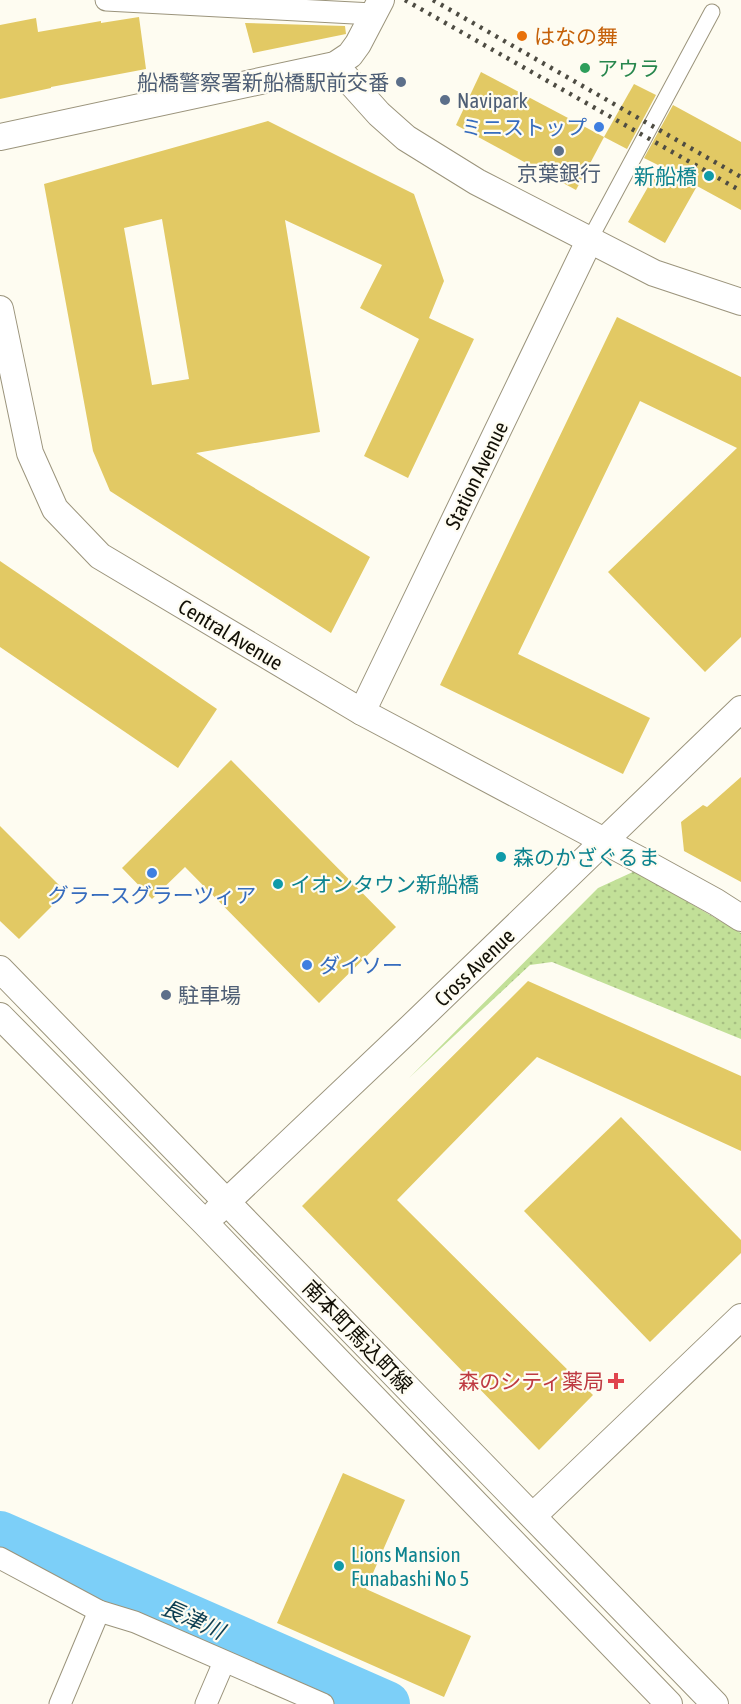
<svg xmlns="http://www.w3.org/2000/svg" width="741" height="1704" font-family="'Asap Condensed','Noto Sans JP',sans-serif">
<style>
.grass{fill:url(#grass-dots)}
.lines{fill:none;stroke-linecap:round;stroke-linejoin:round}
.river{stroke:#7ccff8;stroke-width:46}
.building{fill:#e2c964;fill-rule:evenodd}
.pedestrian-casing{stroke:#9b947c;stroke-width:17}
.minor-casing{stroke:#9b947c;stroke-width:23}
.tertiary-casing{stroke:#9b947c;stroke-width:28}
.pedestrian{stroke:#fff;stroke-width:15}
.minor{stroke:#fff;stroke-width:21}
.tertiary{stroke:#fff;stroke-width:26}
.rail{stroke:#4e4c43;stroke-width:4.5;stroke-dasharray:3 6;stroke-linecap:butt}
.food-dot{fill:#e8710a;stroke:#fefcf1;stroke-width:2}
.leisure-dot{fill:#2e9e5b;stroke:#fefcf1;stroke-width:2}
.service-dot{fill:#5c6f8a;stroke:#fefcf1;stroke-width:2}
.shop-dot{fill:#3f7fe0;stroke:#fefcf1;stroke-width:2}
.culture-dot{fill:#0f9aa8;stroke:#fefcf1;stroke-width:2}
.health-dot{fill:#e0444e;stroke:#fefcf1;stroke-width:2}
.labels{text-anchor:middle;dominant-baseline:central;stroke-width:4.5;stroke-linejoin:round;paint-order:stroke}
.food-label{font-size:21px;fill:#c56008;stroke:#fefcf1;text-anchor:start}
.leisure-label{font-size:21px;fill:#27864d;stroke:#fefcf1;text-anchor:start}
.service-label{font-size:21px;fill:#4e5e75;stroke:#fefcf1;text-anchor:start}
.shop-label{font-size:21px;fill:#366cbe;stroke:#fefcf1;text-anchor:end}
.culture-label{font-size:21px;fill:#0d838f;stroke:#fefcf1;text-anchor:start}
.street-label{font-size:21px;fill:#121007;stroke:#fefcf1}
.health-label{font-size:21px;fill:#be3a42;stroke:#fefcf1;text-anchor:end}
.water-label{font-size:22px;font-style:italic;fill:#0c3e52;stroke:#fefcf1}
</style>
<defs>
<pattern id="grass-dots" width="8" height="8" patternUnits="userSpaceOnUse" patternTransform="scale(1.5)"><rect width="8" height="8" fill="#c2e098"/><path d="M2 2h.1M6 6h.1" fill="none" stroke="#a6bf82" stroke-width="1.8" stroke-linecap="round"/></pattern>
</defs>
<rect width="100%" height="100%" fill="#fefcf1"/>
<!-- grass -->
<polygon class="grass" points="635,871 741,933 741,1039 552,962 530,965 409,1078 598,888"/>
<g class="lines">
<!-- river -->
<polyline class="river" points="0,1534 387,1704"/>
</g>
<!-- building -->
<g class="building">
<polygon points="139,17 146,69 51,87 51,88 0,99 0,25 36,18 38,32 101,21 101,23"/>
<polygon points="245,23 345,26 346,34 253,53"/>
<polygon points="481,72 604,137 576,190 456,125"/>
<polygon points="634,84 656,95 627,149 604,137"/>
<polygon points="673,105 741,142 741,210 697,186 665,243 628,222 660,166 644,158"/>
<path d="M 268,121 L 414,194 L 444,281 L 429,318 L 474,339 L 408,478 L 364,456 L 419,339 L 360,308 L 382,265 L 285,220 L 320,432 L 196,453 L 370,557 L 331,633 L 110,491 L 93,451 L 44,184 ZM 162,219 L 189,379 L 152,385 L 124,228 Z"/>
<polygon points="617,317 741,377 741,637 705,672 608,572 737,448 640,401 518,654 650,718 623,774 440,685"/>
<polygon points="0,561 217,709 178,768 0,647"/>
<polygon points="231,760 396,927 319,1003 185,867 152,899 122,868"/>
<polygon points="741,777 741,882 684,851 681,822 703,805 707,807"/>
<polygon points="0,826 66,892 19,939 0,921"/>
<polygon points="528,981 741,1076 741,1151 537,1057 397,1200 593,1395 539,1450 302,1206"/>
<polygon points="621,1117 741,1240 741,1253 650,1342 524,1211"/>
<polygon points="343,1473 405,1500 366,1589 471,1636 444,1697 277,1623"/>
</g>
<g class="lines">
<defs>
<polyline id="pedestrian" points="590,239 712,12"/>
<g id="minor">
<polyline points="106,0 373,14"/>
<polyline points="0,1558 99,1611 135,1622 323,1704"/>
<polyline points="60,1704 99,1611"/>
<polyline points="206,1704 224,1662"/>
</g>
<g id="tertiary">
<polyline points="335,65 379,114 406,138 477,182 654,273 741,302"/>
<polyline points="0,137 335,65 350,55 358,44 381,0"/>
<polyline points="0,309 30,453 55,509 100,556 362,712 638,859 716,902 741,918"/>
<polyline points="362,712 590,239"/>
<polyline points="0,969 715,1704"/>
<polyline points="0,1016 205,1223 669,1704"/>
<polyline points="216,1212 407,1031 741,709"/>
<polyline points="533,1516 741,1317"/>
</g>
</defs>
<!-- pedestrian casing -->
<use href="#pedestrian" class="pedestrian-casing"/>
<!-- minor casing -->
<use href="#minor" class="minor-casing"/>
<!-- tertiary casing -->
<use href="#tertiary" class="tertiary-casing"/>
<!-- pedestrian -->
<use href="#pedestrian" class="pedestrian"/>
<!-- minor -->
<use href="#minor" class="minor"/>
<!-- tertiary -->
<use href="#tertiary" class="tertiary"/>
<!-- rail -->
<g class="rail">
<polyline points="405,0 741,191"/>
<polyline points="433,0 741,177"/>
</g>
</g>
<!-- markers -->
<circle class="food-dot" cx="522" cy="36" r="6"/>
<circle class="leisure-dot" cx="585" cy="68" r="6"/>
<g class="service-dot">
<circle cx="401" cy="82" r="6"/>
<circle cx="445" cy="100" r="6"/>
<circle cx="559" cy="151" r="6"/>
<circle cx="166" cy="995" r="6"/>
</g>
<g class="shop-dot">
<circle cx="599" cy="127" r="6"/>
<circle cx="152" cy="873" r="6"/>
<circle cx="307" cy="965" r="6"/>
</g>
<g class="culture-dot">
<circle cx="709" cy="176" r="6"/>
<circle cx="501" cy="857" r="6"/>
<circle cx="278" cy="884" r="6"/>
<circle cx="339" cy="1566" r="6"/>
</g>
<path class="health-dot" d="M613 1372h6v6h6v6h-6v6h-6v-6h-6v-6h6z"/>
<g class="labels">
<!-- food labels -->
<g class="food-label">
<text x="534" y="36">はなの舞</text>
</g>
<!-- leisure labels -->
<g class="leisure-label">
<text x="597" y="68">アウラ</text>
</g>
<!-- service labels -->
<g class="service-label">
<text x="389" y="82" text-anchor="end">船橋警察署新船橋駅前交番</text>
<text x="457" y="100">Navipark</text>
<text x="559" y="173" text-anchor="middle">京葉銀行</text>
<text x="178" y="995">駐車場</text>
</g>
<!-- shop labels -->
<g class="shop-label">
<text x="587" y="127">ミニストップ</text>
<text x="152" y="895" text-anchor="middle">グラースグラーツィア</text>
<text x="319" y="965" text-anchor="start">ダイソー</text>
</g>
<!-- culture labels -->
<g class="culture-label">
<text x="697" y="176" text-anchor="end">新船橋</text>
<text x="513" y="857">森のかざぐるま</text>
<text x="290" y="884">イオンタウン新船橋</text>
<text x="351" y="1554">Lions Mansion<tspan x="351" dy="24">Funabashi No 5</tspan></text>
</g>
<!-- street labels -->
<g class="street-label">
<text transform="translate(476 475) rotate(-64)">Station Avenue</text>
<text transform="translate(231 634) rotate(31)">Central Avenue</text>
<text transform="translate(474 967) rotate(-44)">Cross Avenue</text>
<text transform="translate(358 1336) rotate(46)">南本町馬込町線</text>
</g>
<!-- health labels -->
<g class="health-label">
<text x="604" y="1381">森のシティ薬局</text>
</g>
<!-- water labels -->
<g class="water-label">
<text transform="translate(193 1619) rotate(24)">長津川</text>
</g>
</g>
</svg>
